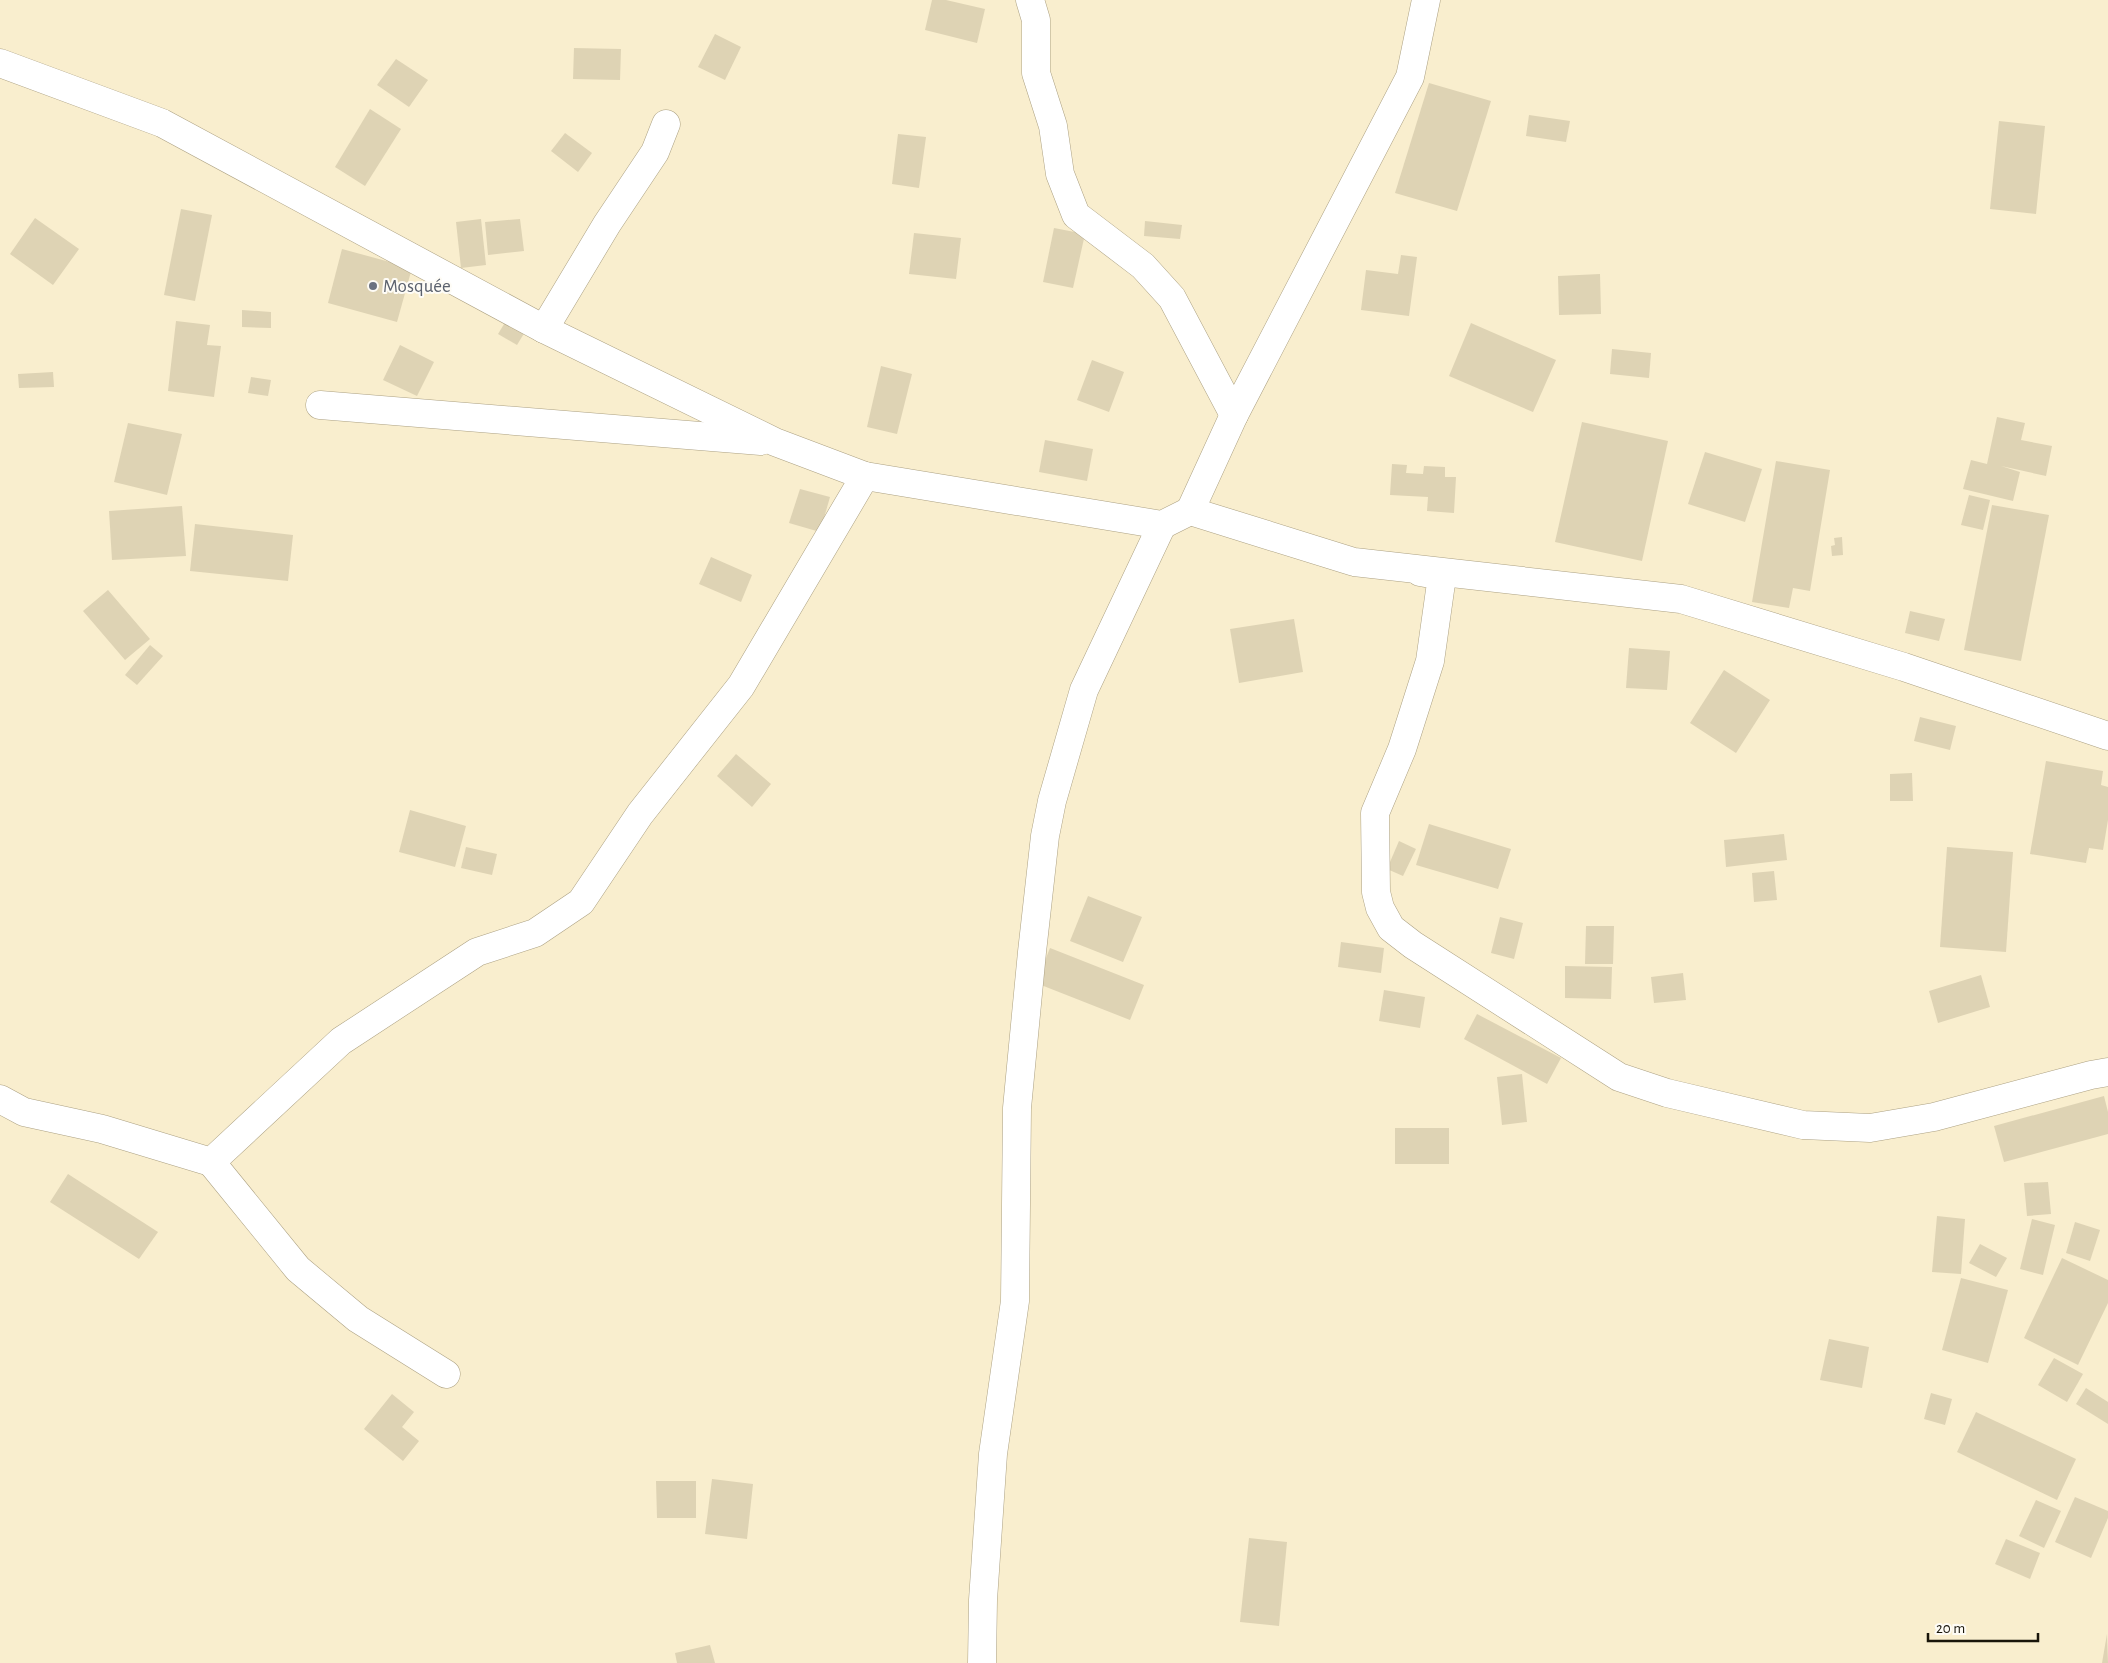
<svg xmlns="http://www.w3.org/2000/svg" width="2108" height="1663" font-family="'Alegreya Sans',sans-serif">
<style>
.building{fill:#ded3b4}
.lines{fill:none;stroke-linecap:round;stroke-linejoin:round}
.minor-casing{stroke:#aca183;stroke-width:29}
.minor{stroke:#fff;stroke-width:28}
.worship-dot{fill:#6b7280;stroke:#fefcf6;stroke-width:2}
.labels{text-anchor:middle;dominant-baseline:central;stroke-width:4;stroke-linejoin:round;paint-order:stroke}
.worship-label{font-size:19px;fill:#5b616d;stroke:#fefcf6;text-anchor:start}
</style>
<rect width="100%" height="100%" fill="#f9eece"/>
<!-- building -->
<g class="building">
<polygon points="932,0 946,0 985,9 977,43 925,30"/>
<polygon points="715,34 741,47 725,80 698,67"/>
<polygon points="574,48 621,49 620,80 573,79"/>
<polygon points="396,59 428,80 409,107 377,85"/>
<polygon points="1429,83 1491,101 1457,211 1395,193"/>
<polygon points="370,109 401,129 365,186 335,167"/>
<polygon points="1529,115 1570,121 1566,142 1526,136"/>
<polygon points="1999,121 2045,126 2036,214 1990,209"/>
<polygon points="565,133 592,153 578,172 551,151"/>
<polygon points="898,134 926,137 919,188 892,184"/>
<polygon points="181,209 212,215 195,301 164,295"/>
<polygon points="35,218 79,249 53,285 10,254"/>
<polygon points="481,219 486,265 461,268 456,222"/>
<polygon points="520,219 524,251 488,255 485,222"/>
<polygon points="1145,221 1182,225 1180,239 1144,236"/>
<polygon points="1054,228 1085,234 1073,288 1043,282"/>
<polygon points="914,233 961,238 956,279 909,274"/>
<polygon points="342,249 412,268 397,322 328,303"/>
<polygon points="1401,255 1417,257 1409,316 1361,310 1366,270 1398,274"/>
<polygon points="1600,274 1601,314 1559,315 1558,276"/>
<polygon points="242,310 271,312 271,328 242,327"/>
<polygon points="509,316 528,327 517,345 498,334"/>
<polygon points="176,321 210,325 207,345 221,346 214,397 168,391"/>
<polygon points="1471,323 1556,360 1533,412 1449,376"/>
<polygon points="400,345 434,362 417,396 383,380"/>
<polygon points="1612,349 1651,353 1649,378 1610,374"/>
<polygon points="1092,360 1124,372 1109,412 1077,400"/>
<polygon points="881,366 912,374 897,434 867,427"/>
<polygon points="53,372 54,387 19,388 18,374"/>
<polygon points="251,377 271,380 268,396 248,393"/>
<polygon points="1997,417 2025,423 2021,440 2052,446 2046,476 2001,466 2020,472 2013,501 1963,489 1971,460 1987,464"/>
<polygon points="1582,422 1668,441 1642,561 1555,542"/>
<polygon points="128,423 182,434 167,495 114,482"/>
<polygon points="1045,440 1093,449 1087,481 1039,472"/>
<polygon points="1705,452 1762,469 1745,522 1688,504"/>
<polygon points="1776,461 1830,470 1810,591 1793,588 1789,608 1752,602"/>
<polygon points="1392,464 1407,465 1406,473 1423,474 1424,466 1445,467 1445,477 1456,477 1454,513 1427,511 1428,497 1390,495"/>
<polygon points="800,489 830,497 820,532 789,523"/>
<polygon points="1969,495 1990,500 1983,530 1961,525"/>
<polygon points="1992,505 2049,515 2021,661 1964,650"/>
<polygon points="182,506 186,556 112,560 109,511"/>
<polygon points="195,524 293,535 288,581 190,571"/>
<polygon points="1842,537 1843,555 1832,556 1831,546 1835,545 1834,538"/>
<polygon points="711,557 752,575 741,602 699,584"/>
<polygon points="108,590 150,639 125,660 83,611"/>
<polygon points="1910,611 1945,619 1939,641 1905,633"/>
<polygon points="1294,619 1303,672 1239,683 1230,629"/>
<polygon points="150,645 163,656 137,685 125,675"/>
<polygon points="1629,648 1670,651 1667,690 1626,688"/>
<polygon points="1724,670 1770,700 1736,753 1690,723"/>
<polygon points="1920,717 1956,726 1950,750 1914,741"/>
<polygon points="736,754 771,784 752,807 717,776"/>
<polygon points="2046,761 2103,771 2101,785 2108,787 2108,820 2103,850 2089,848 2086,863 2030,854"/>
<polygon points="1912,773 1913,801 1890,801 1890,774"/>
<polygon points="410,810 466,826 455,867 399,852"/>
<polygon points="1429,824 1511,849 1498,889 1416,865"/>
<polygon points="1784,834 1787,860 1726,867 1724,840"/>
<polygon points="1399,841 1416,849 1403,876 1387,869"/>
<polygon points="466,847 497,854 492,875 461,868"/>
<polygon points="1947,847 2013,852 2006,952 1940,947"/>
<polygon points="1774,871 1777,900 1754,902 1752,873"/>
<polygon points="1088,896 1142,917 1123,962 1070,941"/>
<polygon points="1500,917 1523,923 1514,959 1491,953"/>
<polygon points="1586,926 1614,926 1613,964 1585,964"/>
<polygon points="1341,942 1384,948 1381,973 1338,967"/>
<polygon points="1050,948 1144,985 1130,1020 1036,983"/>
<polygon points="1565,966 1612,967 1611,999 1565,998"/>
<polygon points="1683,973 1686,1000 1654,1003 1651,977"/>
<polygon points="1981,975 1990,1007 1938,1023 1929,991"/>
<polygon points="1384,990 1425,997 1420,1028 1379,1021"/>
<polygon points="1477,1014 1561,1058 1547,1084 1464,1039"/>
<polygon points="1522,1074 1527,1122 1502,1125 1497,1077"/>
<polygon points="2104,1096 2108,1112 2108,1134 2004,1162 1994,1126"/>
<rect x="1395" y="1128" width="54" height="36"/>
<polygon points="68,1174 158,1232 139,1259 50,1202"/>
<polygon points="2048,1182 2051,1214 2027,1216 2024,1183"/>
<polygon points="1937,1216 1965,1219 1961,1274 1932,1272"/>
<polygon points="2032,1219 2055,1225 2043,1275 2020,1269"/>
<polygon points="2075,1222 2100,1230 2090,1261 2066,1253"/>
<polygon points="1980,1244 2007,1258 1996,1277 1969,1263"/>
<polygon points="2062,1258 2108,1280 2108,1303 2078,1365 2024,1338"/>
<polygon points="1961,1278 2008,1290 1988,1363 1942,1350"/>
<polygon points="1829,1339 1869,1347 1862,1388 1820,1380"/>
<polygon points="2054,1358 2083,1374 2067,1402 2038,1385"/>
<polygon points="2086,1388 2108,1402 2108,1424 2076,1404"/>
<polygon points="1931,1393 1952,1399 1945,1425 1924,1419"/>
<polygon points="392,1394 414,1412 402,1427 419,1441 403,1461 364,1429"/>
<polygon points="1976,1412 2076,1459 2057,1500 1957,1452"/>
<polygon points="712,1479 753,1484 747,1539 705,1534"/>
<polygon points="656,1481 696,1481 696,1518 657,1518"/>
<polygon points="2075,1497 2108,1511 2108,1518 2091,1558 2055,1542"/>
<polygon points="2036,1500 2061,1511 2044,1548 2019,1536"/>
<polygon points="1249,1538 1287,1542 1279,1626 1240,1622"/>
<polygon points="2006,1539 2040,1553 2030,1579 1995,1564"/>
<polygon points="2107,1634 2108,1663 2102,1663"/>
<polygon points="710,1645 715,1663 677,1663 675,1653"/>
</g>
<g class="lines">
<defs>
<g id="minor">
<polyline points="1030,0 1036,20 1036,73 1053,126 1060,174 1076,215 1143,266 1172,298 1234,415"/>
<polyline points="0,63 162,123 544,329 775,442 865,476 1162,525 1190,511 1354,562 1681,599 1904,667 2108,736"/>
<polyline points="544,329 607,224 655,152 666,124"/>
<polyline points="320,405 761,441"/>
<polyline points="1190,511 1234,415 1410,77 1426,0"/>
<polyline points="1420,572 1442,576 1430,661 1402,749 1375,813 1376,892 1380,908 1391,928 1413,945 1619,1077 1667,1093 1803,1125 1870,1128 1934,1117 2091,1075 2108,1072"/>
<polyline points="0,1099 24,1112 102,1129 211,1162 341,1041 477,952 535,933 581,902 640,814 741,686 865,476"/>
<polyline points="211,1162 298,1269 358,1319 446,1374"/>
<polyline points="982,1663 983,1600 993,1454 1015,1301 1017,1108 1032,952 1045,836 1052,801 1084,690 1162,525"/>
</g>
</defs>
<!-- minor casing -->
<use href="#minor" class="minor-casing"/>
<!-- minor -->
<use href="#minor" class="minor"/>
</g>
<!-- markers -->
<circle class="worship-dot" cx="373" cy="286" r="5"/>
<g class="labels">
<!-- worship labels -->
<g class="worship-label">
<text x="383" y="286">Mosquée</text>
</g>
</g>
<!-- scale -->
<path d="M1928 1633v8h110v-8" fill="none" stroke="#19150a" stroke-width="2.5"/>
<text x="1936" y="1633" font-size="15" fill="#19150a" stroke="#fefcf6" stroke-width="4" paint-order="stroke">20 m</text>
</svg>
